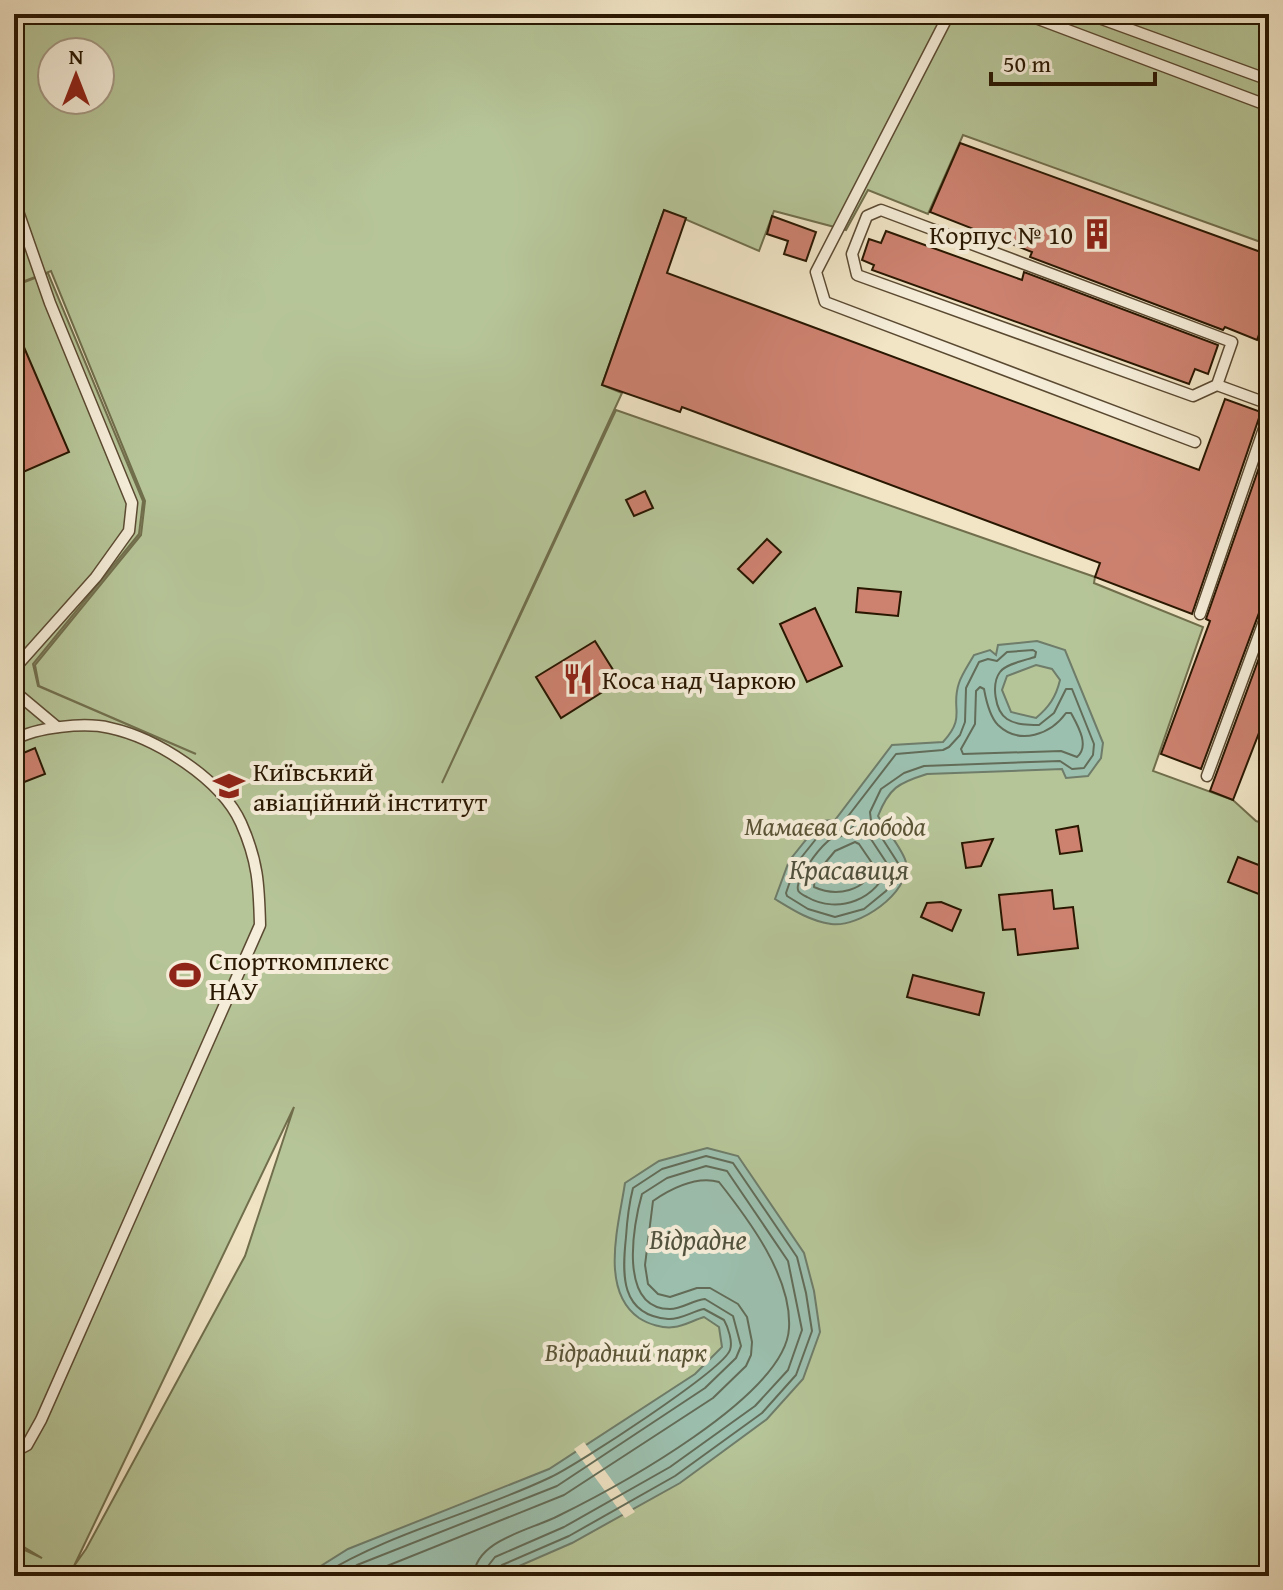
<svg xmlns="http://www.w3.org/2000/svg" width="1283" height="1590" font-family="'Gentium Book Plus',serif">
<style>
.green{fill:#b6c598;stroke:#706e4c;stroke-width:2;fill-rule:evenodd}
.water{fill:#9cc0af;stroke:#6e7c69;stroke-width:2;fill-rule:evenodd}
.pier{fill:#f1e5c6}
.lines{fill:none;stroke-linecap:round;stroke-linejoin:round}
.shore{stroke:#626c58;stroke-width:2}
.building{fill:#cd8270;stroke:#291701;stroke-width:2}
.lane-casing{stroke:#5b4a32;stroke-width:13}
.lane{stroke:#f6eeda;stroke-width:10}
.labels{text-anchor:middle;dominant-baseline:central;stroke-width:8;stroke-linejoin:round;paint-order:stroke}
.poi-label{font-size:26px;fill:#291701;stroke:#f6eeda;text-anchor:start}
.park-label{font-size:26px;font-style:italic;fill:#5a5436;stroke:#f6eeda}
.water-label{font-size:28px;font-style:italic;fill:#51523e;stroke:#f6eeda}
</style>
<rect width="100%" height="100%" fill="#f1e5c6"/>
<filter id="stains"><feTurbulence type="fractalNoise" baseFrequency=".0025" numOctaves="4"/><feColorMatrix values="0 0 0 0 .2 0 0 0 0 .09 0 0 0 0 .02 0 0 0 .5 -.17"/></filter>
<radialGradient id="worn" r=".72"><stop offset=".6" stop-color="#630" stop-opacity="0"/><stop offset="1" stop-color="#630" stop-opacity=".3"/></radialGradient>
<!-- green -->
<path class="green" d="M 14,14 L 1006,14 L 1013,17 L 1014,14 L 1269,14 L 1269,245 L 963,135 L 928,214 L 868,190 L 846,230 L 774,211 L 759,251 L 664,210 L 602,385 L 622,393 L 442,783 L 616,410 L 1095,577 L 1094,583 L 1203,627 L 1153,771 L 1233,800 L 1256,821 L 1269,825 L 1269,1576 L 14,1576 L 14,1545 L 42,1558 L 14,1541 L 14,286 L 48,273 L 143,501 L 139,534 L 33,664 L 38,686 L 196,754 L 39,686 L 35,665 L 141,535 L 145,501 L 51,271 L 14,285 ZM 52,52 L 100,52 L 100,100 L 52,100 ZM 294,1107 L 245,1256 L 86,1549 L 74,1566 Z"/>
<!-- water -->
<g class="water">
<path d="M 1037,641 L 1065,650 L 1103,743 L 1101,758 L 1088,776 L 1066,778 L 1062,769 L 927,774 C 898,783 889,788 878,816 C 884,827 905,852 906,863 C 910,893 859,928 831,924 C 810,921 793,910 775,899 L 789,861 L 821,821 L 835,820 L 892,745 L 943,742 C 967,716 950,709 959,683 C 962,674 969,664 974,655 L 990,650 L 996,655 L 998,645 ZM 1036,665 L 1052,669 L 1060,680 C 1056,697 1049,707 1036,718 L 1011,712 L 1002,690 L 1007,676 Z"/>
<path d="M 707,1148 L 738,1156 L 804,1253 L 814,1291 L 820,1332 L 803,1379 L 767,1419 L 680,1483 L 572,1543 L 496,1576 L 305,1576 L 348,1549 L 549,1469 L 695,1374 L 722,1347 L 719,1327 L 704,1317 C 694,1320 684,1326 674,1327 C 664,1329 648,1324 639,1318 C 599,1290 619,1224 625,1183 L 659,1161 Z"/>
</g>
<!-- pier -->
<polygon class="pier" points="584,1442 635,1512 625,1518 574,1449"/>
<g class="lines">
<!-- shore -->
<g class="shore">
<path d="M 1033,650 L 1036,652 L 1035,657 C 1026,660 1005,664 1000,672 C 991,684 995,711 1007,719 C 1016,725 1029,725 1039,725 L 1054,713 L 1066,689 L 1072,689 L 1094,744 L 1093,755 L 1084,768 L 1072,769 L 1060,761 L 924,766 L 904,773 L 881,789 L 870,812 L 871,821 L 898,863 L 898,871 L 886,891 L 864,909 L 835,917 L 808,909 L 787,896 L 786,893 L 796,864 L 824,829 L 842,824 L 896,754 L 943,750 L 949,747 L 960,735 L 965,722 L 966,688 L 979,662 L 988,659 L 997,661 L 1007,652 Z"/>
<path d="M 980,687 L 984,689 C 986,700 990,717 998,725 C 1020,746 1051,734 1066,713 L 1071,713 C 1078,726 1090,746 1077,757 L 1061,751 L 963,754 L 961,749 L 975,724 L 976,691 Z"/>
<path d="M 857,822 L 861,824 L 888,865 C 879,899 838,915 807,897 C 805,896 798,892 798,890 C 795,879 819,849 827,842 C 832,836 837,839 844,835 C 849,832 853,826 857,822 Z"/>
<path d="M 855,842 L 859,844 L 874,866 C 866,892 836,897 814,887 L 815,875 L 835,851 Z"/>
<path d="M 320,1576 C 391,1532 476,1513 551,1477 C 577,1465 723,1370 730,1350 C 733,1342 728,1327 724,1320 L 704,1309 C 693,1311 680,1320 668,1319 C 620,1315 622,1274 626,1237 C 627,1221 629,1204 633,1188 L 662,1169 L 706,1156 L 733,1163 L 797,1257 L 806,1293 L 812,1331 L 796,1375 L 762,1413 L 675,1476 L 569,1536 L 502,1565 L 497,1570 L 496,1576"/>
<path d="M 339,1576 L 357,1565 L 557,1486 L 705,1388 L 736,1358 L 741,1346 L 733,1316 L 705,1299 C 693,1300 682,1309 670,1309 C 618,1309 633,1225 642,1194 L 667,1178 L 706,1166 L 727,1171 L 788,1261 L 802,1330 L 788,1370 L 755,1406 L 670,1467 L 564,1527 L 495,1557 L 488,1566 L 486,1576"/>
<path d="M 362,1576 L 564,1495 L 713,1398 L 746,1366 L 751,1355 L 752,1342 L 747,1317 L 738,1304 L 710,1288 L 697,1288 L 670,1297 L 658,1294 L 648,1284 L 645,1265 L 653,1201 C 672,1188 697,1176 719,1182 C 749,1220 792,1277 789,1328 C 786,1396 615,1488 558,1516 C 531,1530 475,1540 474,1576"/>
</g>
</g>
<!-- building -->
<g class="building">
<polygon points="960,143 1269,255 1269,307 1257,340 1225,327 1223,330 1030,257 1032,252 930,212"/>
<polygon points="664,210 686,218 667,273 1199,470 1225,399 1261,412 1192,614 1095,577 1100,563 682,407 680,412 602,385"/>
<polygon points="772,216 816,232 806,261 784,254 788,241 767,234"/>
<polygon points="886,231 1022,280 1024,272 1218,345 1208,374 1195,369 1189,384 872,270 874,265 862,260 869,239 881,243"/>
<polygon points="14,324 69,452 14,476"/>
<polygon points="1269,439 1269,600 1262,605 1201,769 1161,754 1210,621 1206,619"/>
<polygon points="645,491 653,508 634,516 626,500"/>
<polygon points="767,539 781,552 753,583 738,569"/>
<polygon points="858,588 901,592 898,616 856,612"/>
<polygon points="815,608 842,666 807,682 780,624"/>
<polygon points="1269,631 1269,707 1233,800 1210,791"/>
<polygon points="595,641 620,681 561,718 536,677"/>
<polygon points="35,748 45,774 14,786 14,757"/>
<polygon points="1078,826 1082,851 1060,854 1056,830"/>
<polygon points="993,839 981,866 966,868 962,843"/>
<polygon points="1238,857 1269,869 1269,898 1228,882"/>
<polygon points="1052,890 1054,909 1073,907 1078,948 1018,955 1015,929 1003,930 999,895"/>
<polygon points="941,902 961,910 952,931 921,917 927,903"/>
<polygon points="913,975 984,993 979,1015 907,997"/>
</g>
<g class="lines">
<defs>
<g id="lane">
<polyline points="949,14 816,272 825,302 1195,442"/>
<polyline points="1025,14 1269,106"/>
<polyline points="1088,14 1269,80"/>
<polyline points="14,200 50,303 132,503 129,531 96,577 14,669"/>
<polyline points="1217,385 1232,342 881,210 867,216 852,254 857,275 1193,396 1217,385 1269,404"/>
<polyline points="1200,614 1269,414"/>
<polyline points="14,691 57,727"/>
<path d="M 14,740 C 36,727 85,722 110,728 C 156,738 221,779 241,823 C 258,861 259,885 260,925 L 41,1420 L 27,1445 L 14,1452"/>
<polyline points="1207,776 1269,608"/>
</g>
</defs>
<!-- lane casing -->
<use href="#lane" class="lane-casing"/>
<!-- lane -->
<use href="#lane" class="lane"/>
</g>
<!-- icons -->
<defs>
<symbol id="building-bare" viewBox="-9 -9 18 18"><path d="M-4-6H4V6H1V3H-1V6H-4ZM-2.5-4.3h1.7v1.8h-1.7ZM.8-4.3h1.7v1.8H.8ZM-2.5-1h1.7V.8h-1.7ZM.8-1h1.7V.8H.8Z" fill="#8f2418" stroke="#f6eeda" stroke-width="2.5" paint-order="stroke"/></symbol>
<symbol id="restaurant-bare" viewBox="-9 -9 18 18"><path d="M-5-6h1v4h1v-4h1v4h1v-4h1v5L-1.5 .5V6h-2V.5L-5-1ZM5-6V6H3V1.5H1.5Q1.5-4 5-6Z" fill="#8f2418" stroke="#f6eeda" stroke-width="2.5" paint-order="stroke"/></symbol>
<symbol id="university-bare" viewBox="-9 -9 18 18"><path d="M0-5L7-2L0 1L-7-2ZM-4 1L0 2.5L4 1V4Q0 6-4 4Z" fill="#8f2418" stroke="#f6eeda" stroke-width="2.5" paint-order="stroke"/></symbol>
<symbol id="stadium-bare" viewBox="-9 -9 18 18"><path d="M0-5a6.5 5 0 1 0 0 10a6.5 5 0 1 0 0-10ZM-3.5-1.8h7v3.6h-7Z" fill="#8f2418" stroke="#f6eeda" stroke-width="2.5" paint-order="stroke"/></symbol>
</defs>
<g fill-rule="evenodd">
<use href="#building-bare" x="1075" y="212" width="44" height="44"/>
<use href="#restaurant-bare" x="556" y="657" width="44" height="44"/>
<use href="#university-bare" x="207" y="764" width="44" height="44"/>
<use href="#stadium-bare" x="163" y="953" width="44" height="44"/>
</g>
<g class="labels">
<!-- poi labels -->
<g class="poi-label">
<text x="1073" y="234" text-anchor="end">Корпус № 10</text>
<text x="602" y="679">Коса над Чаркою</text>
<text x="253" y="771">Київський<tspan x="253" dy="30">авіаційний інститут</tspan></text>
<text x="209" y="960">Спорткомплекс<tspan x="209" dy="30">НАУ</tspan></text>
</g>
<!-- park labels -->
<g class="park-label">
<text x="835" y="825">Мамаєва Слобода</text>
<text x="626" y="1351">Відрадний парк</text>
</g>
<!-- water labels -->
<g class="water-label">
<text x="849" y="868">Красавиця</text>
<text x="698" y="1238">Відрадне</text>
</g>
</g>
<!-- margin -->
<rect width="1283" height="1590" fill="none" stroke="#f1e5c6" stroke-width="48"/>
<rect x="16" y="16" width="1251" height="1558" fill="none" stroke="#291701" stroke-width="4"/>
<rect x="24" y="24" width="1235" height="1542" fill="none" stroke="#291701" stroke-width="2"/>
<!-- north arrow -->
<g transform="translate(76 76)"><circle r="38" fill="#f6eeda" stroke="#a49883" stroke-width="2"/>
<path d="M0-6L14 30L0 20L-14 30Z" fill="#8f2418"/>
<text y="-12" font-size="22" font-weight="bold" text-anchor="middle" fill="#291701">N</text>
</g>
<!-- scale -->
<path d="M991 72v12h164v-12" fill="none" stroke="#291701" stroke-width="4"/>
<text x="1003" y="72" font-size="24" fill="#291701" stroke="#f6eeda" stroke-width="6" paint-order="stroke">50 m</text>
<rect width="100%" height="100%" filter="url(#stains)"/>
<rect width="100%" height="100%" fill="url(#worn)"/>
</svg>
